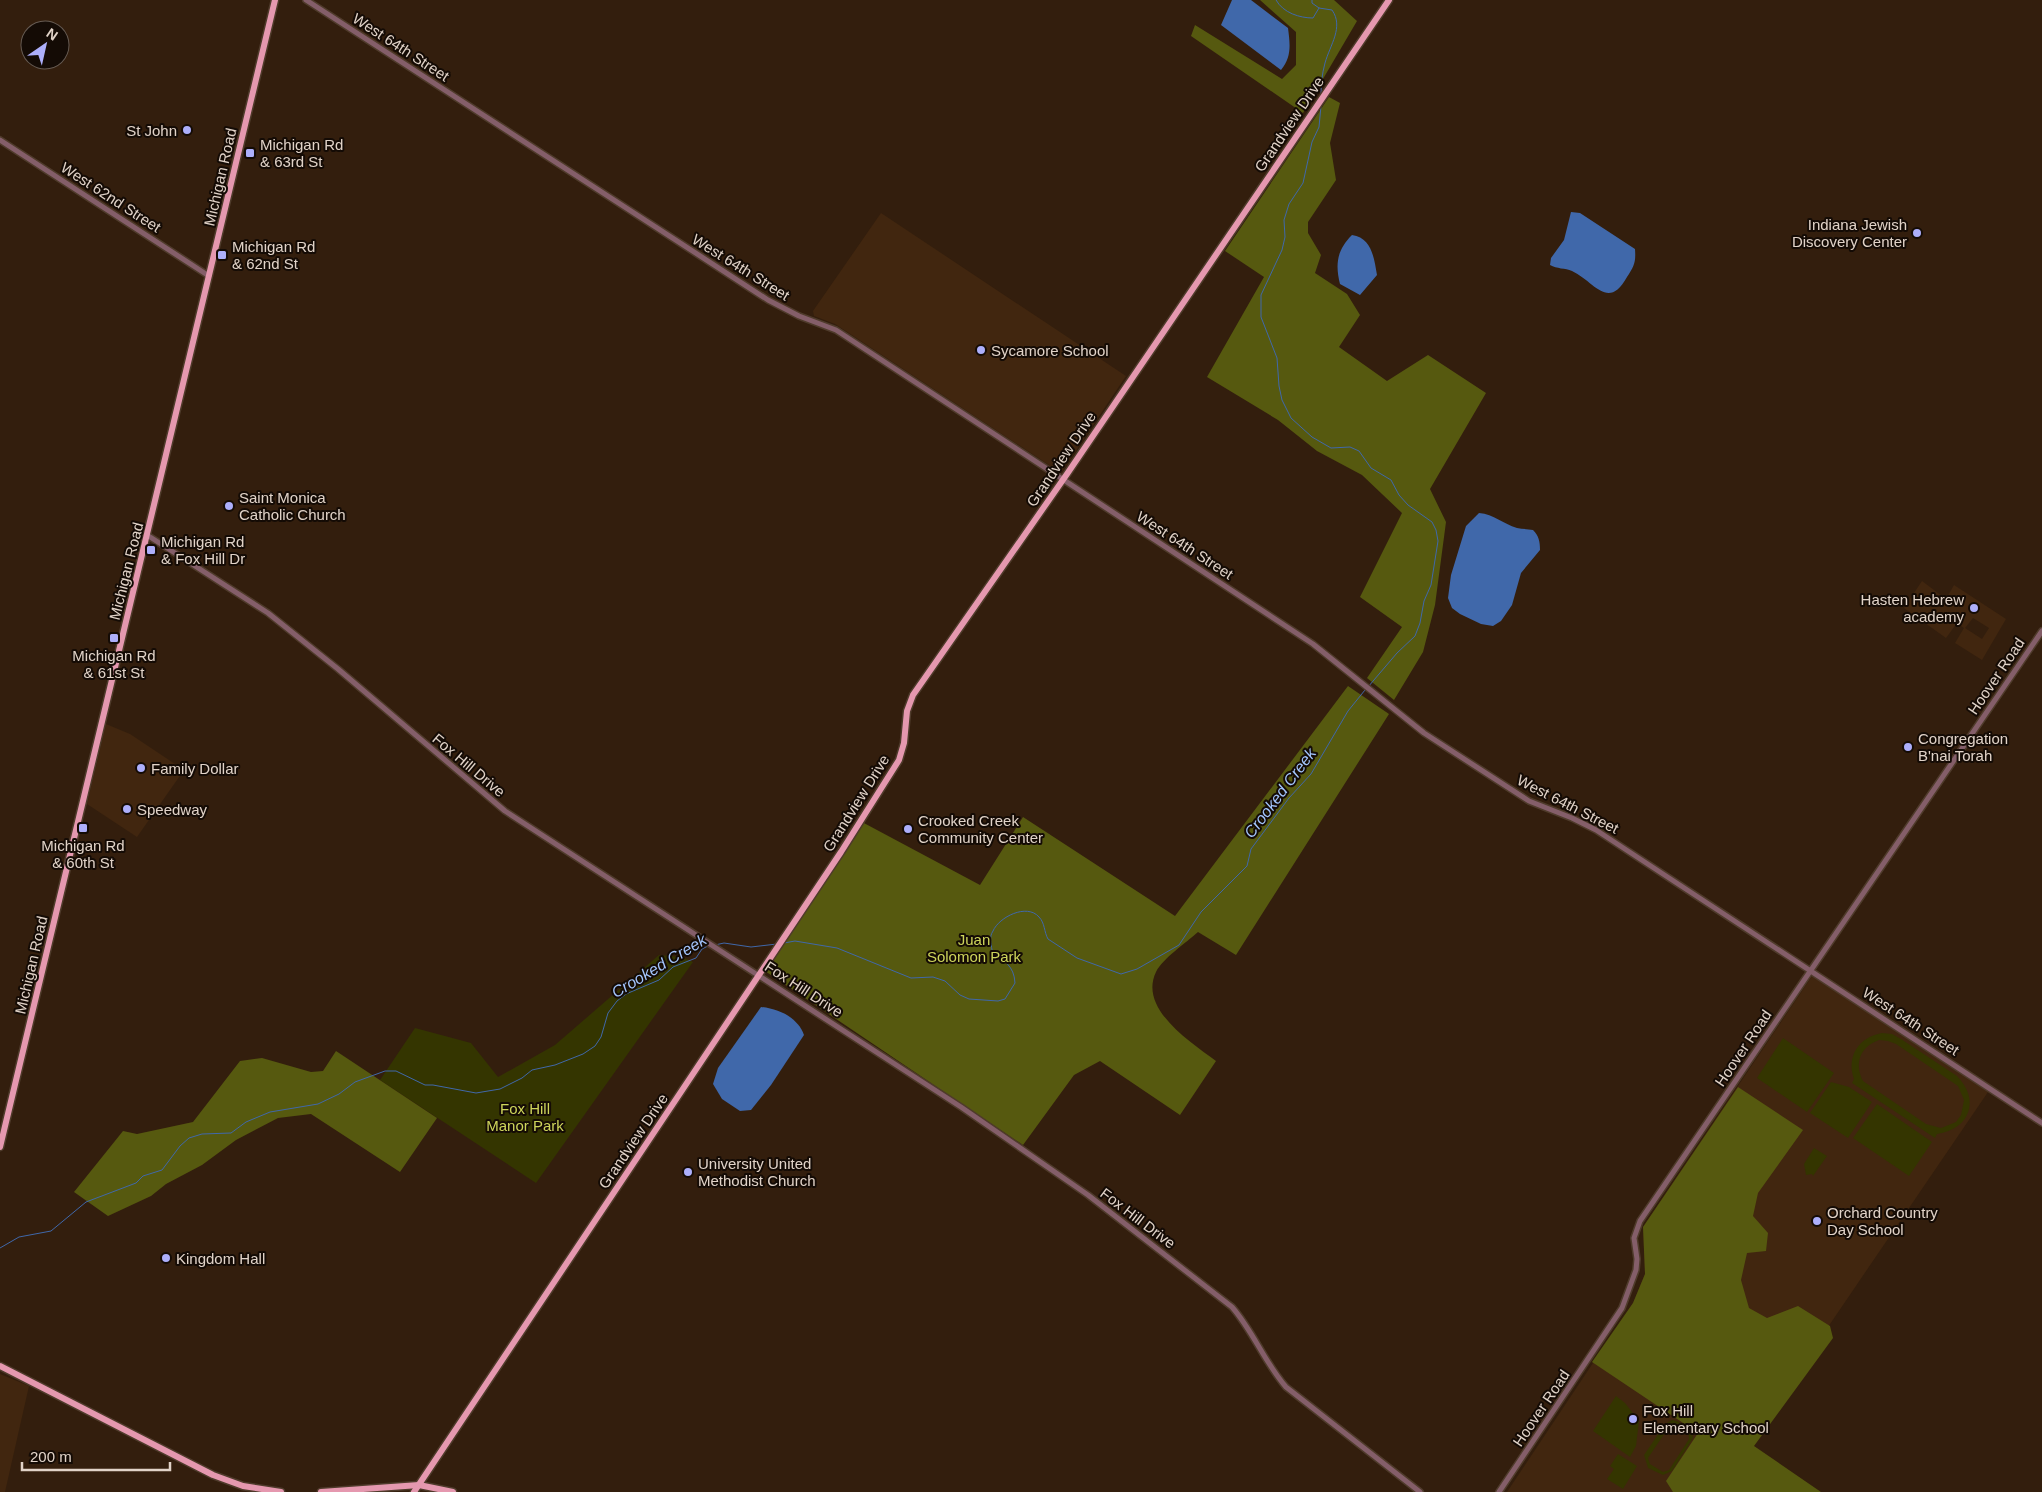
<svg xmlns="http://www.w3.org/2000/svg" width="2042" height="1492" font-family="Helvetica,sans-serif">
<style>
.built{fill:#41260f;fill-rule:evenodd}
.green{fill:#343500;fill-rule:evenodd}
.forest{fill:#56590f}
.water{fill:#4068aa}
.lines{fill:none;stroke-linecap:round;stroke-linejoin:round}
.stream{stroke:#4068aa;stroke-width:1}
.minor-casing{stroke:#4f3b2b;stroke-width:8}
.major-casing{stroke:#4f3b2b;stroke-width:9}
.minor{stroke:#845e69;stroke-width:5}
.major{stroke:#e598af;stroke-width:6}
.poi-dot{fill:#adaffb;stroke:#140b05;stroke-width:2}
.labels{text-anchor:middle;dominant-baseline:central;stroke-width:4;stroke-linejoin:round;paint-order:stroke}
.street-label{font-size:15px;fill:#e1d3c8;stroke:#140b05}
.poi-label{font-size:15px;fill:#e1d3c8;stroke:#140b05;text-anchor:start}
.park-label{font-size:15px;fill:#ced55b;stroke:#140b05}
.water-label{font-size:16px;font-style:italic;fill:#a3c5fc;stroke:#140b05}
</style>
<rect width="100%" height="100%" fill="#331e0d"/>
<!-- built -->
<g class="built">
<polygon points="881,213 1126,376 1061,473 835,324 814,316 813,311"/>
<path d="M 1922,581 L 1946,599 L 1954,585 L 2006,619 L 1982,660 L 1955,643 L 1964,628 L 1957,623 L 1946,638 L 1904,608 ZM 1973,618 L 1989,628 L 1982,639 L 1965,628 Z"/>
<polygon points="106,724 130,734 184,770 137,837 87,804"/>
<polygon points="1812,976 1988,1092 1749,1443 1820,1492 1507,1492 1633,1303 1645,1274 1643,1227"/>
<polygon points="0,1374 29,1386 5,1492 0,1492"/>
</g>
<!-- green -->
<g class="green">
<polygon points="659,955 682,957 693,962 536,1183 380,1080 415,1028 471,1043 498,1077 555,1045"/>
<path d="M 1882,1033 L 1892,1034 L 1901,1039 L 1957,1076 C 1980,1099 1971,1129 1937,1134 L 1935,1138 L 1852,1083 L 1854,1079 C 1846,1056 1859,1037 1882,1033 ZM 1879,1040 L 1888,1041 L 1896,1044 L 1958,1086 L 1964,1100 L 1961,1115 L 1956,1122 L 1941,1128 L 1926,1124 L 1863,1081 C 1854,1063 1860,1047 1879,1040 Z"/>
<polygon points="1783,1038 1834,1073 1807,1112 1757,1078"/>
<polygon points="1831,1082 1849,1087 1872,1102 1848,1138 1810,1113"/>
<polygon points="1877,1104 1932,1142 1909,1176 1853,1138"/>
<polygon points="1814,1148 1827,1156 1813,1176 1812,1174 1806,1175 1804,1164"/>
<polygon points="1616,1396 1625,1403 1639,1421 1636,1446 1630,1457 1593,1431"/>
<path d="M 1672,1420 L 1677,1421 L 1691,1429 L 1693,1438 L 1672,1471 L 1663,1475 L 1648,1468 L 1644,1455 L 1665,1424 ZM 1671,1424 L 1677,1424 L 1688,1431 L 1689,1439 L 1669,1470 L 1663,1472 L 1650,1464 L 1648,1458 Z"/>
<polygon points="1618,1454 1637,1466 1623,1489 1607,1479 1614,1469 1610,1466"/>
</g>
<!-- forest -->
<g class="forest">
<polygon points="1260,0 1334,0 1357,21 1303,113 1191,36 1195,25 1282,79 1296,65 1296,32"/>
<polygon points="1329,97 1340,103 1330,143 1336,180 1308,222 1308,233 1321,255 1315,273 1347,294 1360,315 1339,347 1387,381 1428,355 1486,393 1430,489 1446,522 1435,605 1423,652 1394,700 1367,678 1402,627 1360,597 1402,513 1362,475 1317,451 1278,420 1207,377 1264,277 1225,251"/>
<path d="M 1348,686 L 1389,714 L 1236,955 L 1198,932 C 1186,943 1163,958 1156,972 C 1138,1009 1192,1043 1216,1061 L 1180,1115 L 1100,1061 L 1074,1075 L 1023,1145 L 765,971 L 862,822 L 980,885 L 1023,817 L 1175,916 Z"/>
<polygon points="336,1051 437,1118 400,1172 311,1114 278,1118 236,1140 202,1165 166,1184 151,1196 108,1216 74,1192 123,1131 137,1134 193,1122 240,1061 262,1058 311,1072 323,1071"/>
<polygon points="1738,1087 1803,1130 1758,1193 1753,1216 1768,1233 1766,1251 1747,1253 1741,1280 1749,1308 1767,1318 1798,1306 1830,1326 1833,1338 1754,1446 1821,1492 1673,1492 1666,1481 1698,1433 1592,1362 1633,1303 1645,1274 1643,1227"/>
</g>
<!-- water -->
<g class="water">
<path d="M 1232,0 L 1251,0 L 1288,28 C 1290,44 1292,57 1281,70 L 1221,25 Z"/>
<path d="M 1571,212 L 1580,213 L 1635,249 C 1636,263 1634,266 1627,277 C 1608,311 1595,282 1572,271 C 1565,268 1557,269 1550,265 L 1551,258 L 1564,240 Z"/>
<path d="M 1352,235 C 1372,238 1374,258 1377,275 L 1360,295 L 1340,284 C 1335,264 1337,250 1352,235 Z"/>
<path d="M 1479,513 C 1494,514 1503,524 1517,528 C 1522,529 1528,529 1533,530 C 1539,536 1540,542 1540,550 L 1521,573 L 1512,605 L 1501,621 L 1493,626 L 1481,624 L 1460,614 L 1452,608 L 1448,598 L 1451,575 L 1466,526 Z"/>
<path d="M 761,1007 C 780,1009 798,1018 804,1035 L 771,1085 L 751,1110 L 740,1111 L 722,1099 L 713,1084 L 718,1068 Z"/>
</g>
<g class="lines">
<!-- stream -->
<g class="stream">
<path d="M 1276,0 C 1283,13 1300,18 1313,18 L 1319,8"/>
<path d="M 1312,0 L 1312,3 L 1319,8 L 1332,10 C 1344,27 1330,45 1325,63 C 1322,74 1321,84 1321,95"/>
<polyline points="1321,106 1319,127 1312,142 1303,183 1289,204 1284,220 1285,237 1282,250 1261,295 1261,317 1277,358 1279,386 1282,400 1291,418 1312,437 1331,448 1350,447 1359,451 1371,468 1391,480 1399,495 1408,505 1432,522 1436,530 1438,541 1431,585 1424,601 1420,623 1415,636 1397,653 1368,687"/>
<path d="M 784,943 L 795,941 L 837,948 L 911,978 L 933,977 L 945,981 L 960,995 L 969,999 L 998,1001 L 1005,999 L 1015,983 C 1014,965 1004,962 992,950 C 991,943 989,937 993,931 C 999,917 1027,903 1039,917 C 1045,923 1044,932 1048,939 L 1077,958 L 1121,974 L 1137,969 L 1179,945 L 1201,912 L 1247,866 L 1251,849 L 1289,798 L 1311,774 L 1348,711 L 1365,690"/>
<polyline points="715,945 724,943 751,947 777,944"/>
<polyline points="0,1248 19,1237 51,1231 86,1202 136,1183 143,1176 162,1170 180,1146 189,1138 202,1134 231,1133 246,1122 270,1112 318,1104 339,1094 355,1082 385,1071 396,1071 425,1085 433,1085 476,1093 500,1089 522,1078 532,1070 555,1065 583,1054 595,1046 601,1037 608,1013 617,1001 626,994 659,980 673,967 696,958 702,949 708,946"/>
</g>
<defs>
<g id="minor">
<polyline points="306,0 768,300 799,316 836,330 1313,644 1424,733 1529,801 1572,818 1596,830 2042,1123"/>
<polyline points="0,140 209,276"/>
<path d="M 147,535 L 268,613 L 338,669 L 505,811 L 961,1107 L 1088,1195 L 1232,1307 C 1253,1331 1265,1363 1286,1387 L 1420,1492"/>
<polyline points="1499,1492 1622,1308 1636,1270 1637,1259 1634,1238 1640,1221 2042,631"/>
</g>
<g id="major">
<polyline points="0,1147 275,0"/>
<polyline points="0,1366 213,1475 243,1486 281,1492"/>
<polyline points="321,1492 419,1485 453,1492"/>
<polyline points="414,1492 841,852 899,760 904,743 907,711 913,695 1067,474 1389,0"/>
</g>
</defs>
<!-- minor casing -->
<use href="#minor" class="minor-casing"/>
<!-- major casing -->
<use href="#major" class="major-casing"/>
<!-- minor -->
<use href="#minor" class="minor"/>
<!-- major -->
<use href="#major" class="major"/>
</g>
<!-- markers -->
<g class="poi-dot">
<circle cx="187" cy="130" r="5"/>
<rect x="245" y="148" width="10" height="10" rx="2.5"/>
<circle cx="1917" cy="233" r="5"/>
<rect x="217" y="250" width="10" height="10" rx="2.5"/>
<circle cx="981" cy="350" r="5"/>
<circle cx="229" cy="506" r="5"/>
<rect x="146" y="545" width="10" height="10" rx="2.5"/>
<circle cx="1974" cy="608" r="5"/>
<rect x="109" y="633" width="10" height="10" rx="2.5"/>
<circle cx="1908" cy="747" r="5"/>
<circle cx="141" cy="768" r="5"/>
<circle cx="127" cy="809" r="5"/>
<rect x="78" y="823" width="10" height="10" rx="2.5"/>
<circle cx="908" cy="829" r="5"/>
<circle cx="688" cy="1172" r="5"/>
<circle cx="1817" cy="1221" r="5"/>
<circle cx="166" cy="1258" r="5"/>
<circle cx="1633" cy="1419" r="5"/>
</g>
<g class="labels">
<!-- street labels -->
<g class="street-label">
<text transform="translate(401 47) rotate(33)">West 64th Street</text>
<text transform="translate(1289 124) rotate(-56)">Grandview Drive</text>
<text transform="translate(220 177) rotate(-77)">Michigan Road</text>
<text transform="translate(111 197) rotate(33)">West 62nd Street</text>
<text transform="translate(741 267) rotate(32)">West 64th Street</text>
<text transform="translate(1061 459) rotate(-56)">Grandview Drive</text>
<text transform="translate(1185 545) rotate(33)">West 64th Street</text>
<text transform="translate(126 571) rotate(-76)">Michigan Road</text>
<text transform="translate(1996 676) rotate(-56)">Hoover Road</text>
<text transform="translate(469 765) rotate(40)">Fox Hill Drive</text>
<text transform="translate(856 803) rotate(-58)">Grandview Drive</text>
<text transform="translate(1568 804) rotate(27)">West 64th Street</text>
<text transform="translate(31 965) rotate(-77)">Michigan Road</text>
<text transform="translate(804 989) rotate(33)">Fox Hill Drive</text>
<text transform="translate(1911 1021) rotate(33)">West 64th Street</text>
<text transform="translate(1743 1048) rotate(-56)">Hoover Road</text>
<text transform="translate(633 1141) rotate(-56)">Grandview Drive</text>
<text transform="translate(1138 1218) rotate(37)">Fox Hill Drive</text>
<text transform="translate(1541 1408) rotate(-56)">Hoover Road</text>
</g>
<!-- poi labels -->
<g class="poi-label">
<text x="177" y="130" text-anchor="end">St John</text>
<text x="260" y="144">Michigan Rd<tspan x="260" dy="17">&amp; 63rd St</tspan></text>
<text x="1907" y="224" text-anchor="end">Indiana Jewish<tspan x="1907" dy="17">Discovery Center</tspan></text>
<text x="232" y="246">Michigan Rd<tspan x="232" dy="17">&amp; 62nd St</tspan></text>
<text x="991" y="350">Sycamore School</text>
<text x="239" y="497">Saint Monica<tspan x="239" dy="17">Catholic Church</tspan></text>
<text x="161" y="541">Michigan Rd<tspan x="161" dy="17">&amp; Fox Hill Dr</tspan></text>
<text x="1964" y="599" text-anchor="end">Hasten Hebrew<tspan x="1964" dy="17">academy</tspan></text>
<text x="114" y="655" text-anchor="middle">Michigan Rd<tspan x="114" dy="17">&amp; 61st St</tspan></text>
<text x="1918" y="738">Congregation<tspan x="1918" dy="17">B'nai Torah</tspan></text>
<text x="151" y="768">Family Dollar</text>
<text x="137" y="809">Speedway</text>
<text x="918" y="820">Crooked Creek<tspan x="918" dy="17">Community Center</tspan></text>
<text x="83" y="845" text-anchor="middle">Michigan Rd<tspan x="83" dy="17">&amp; 60th St</tspan></text>
<text x="698" y="1163">University United<tspan x="698" dy="17">Methodist Church</tspan></text>
<text x="1827" y="1212">Orchard Country<tspan x="1827" dy="17">Day School</tspan></text>
<text x="176" y="1258">Kingdom Hall</text>
<text x="1643" y="1410">Fox Hill<tspan x="1643" dy="17">Elementary School</tspan></text>
</g>
<!-- park labels -->
<g class="park-label">
<text x="974" y="939">Juan<tspan x="974" dy="17">Solomon Park</tspan></text>
<text x="525" y="1108">Fox Hill<tspan x="525" dy="17">Manor Park</tspan></text>
</g>
<!-- water labels -->
<g class="water-label">
<text transform="translate(1280 793) rotate(-53)">Crooked Creek</text>
<text transform="translate(659 966) rotate(-31)">Crooked Creek</text>
</g>
</g>
<!-- north arrow -->
<g transform="translate(45 45) rotate(34)"><circle r="24" fill="#140b05" stroke="#665b53"/>
<path d="M0-4L9 19L0 12L-9 19Z" fill="#adaffb"/>
<text y="-8" font-size="14" font-weight="bold" text-anchor="middle" fill="#e1d3c8">N</text>
</g>
<!-- scale -->
<path d="M22 1462v8h148v-8" fill="none" stroke="#e1d3c8" stroke-width="2.5"/>
<text x="30" y="1462" font-size="15" fill="#e1d3c8" stroke="#140b05" stroke-width="4" paint-order="stroke">200 m</text>
</svg>
